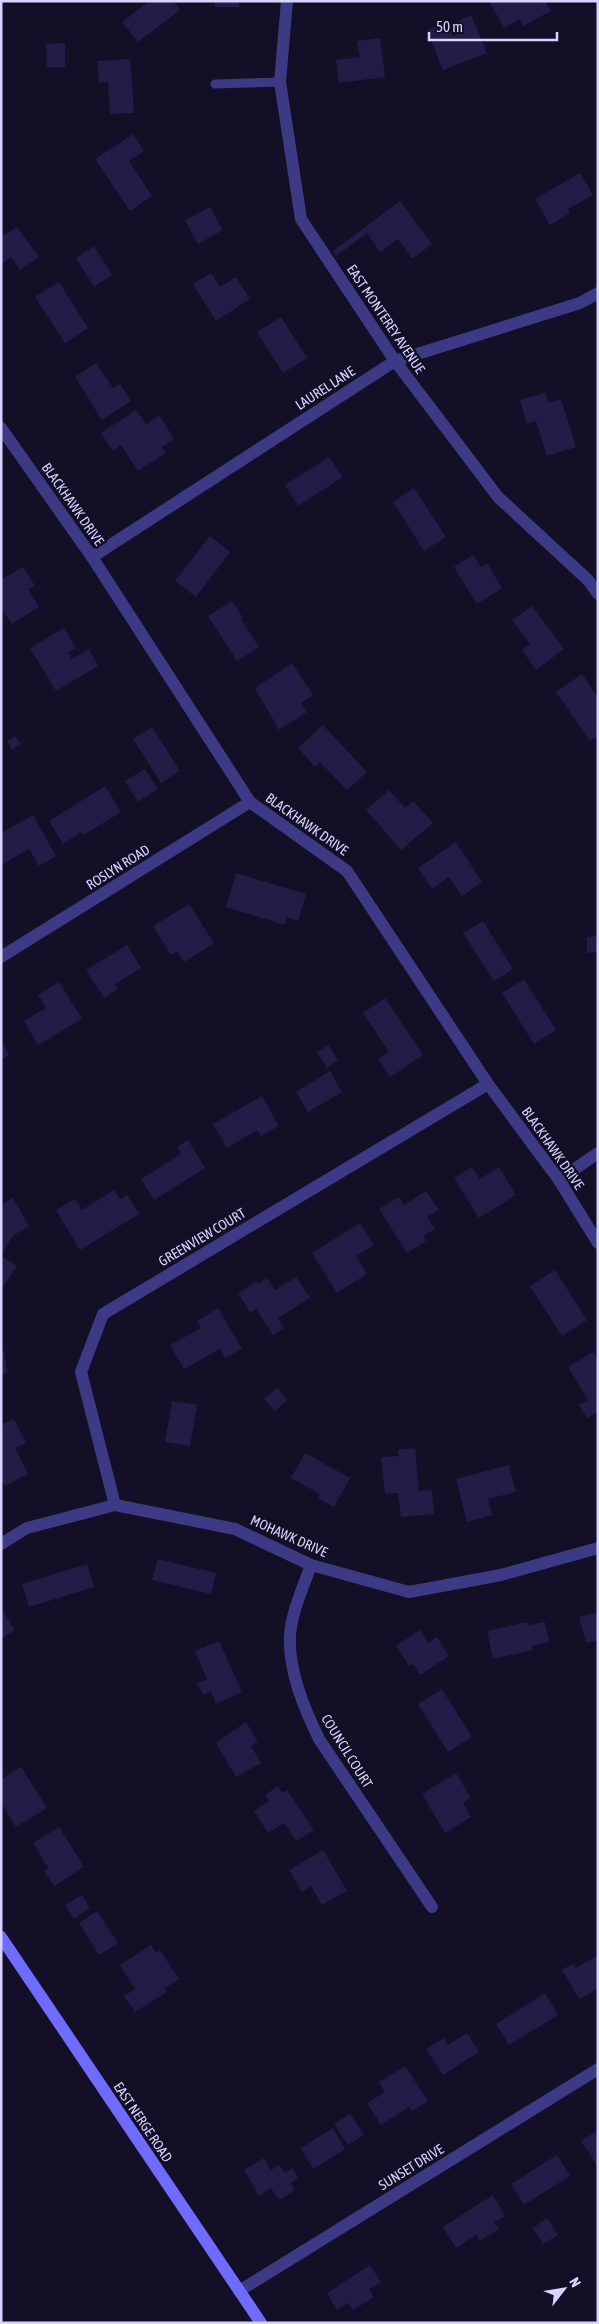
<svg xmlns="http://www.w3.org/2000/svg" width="599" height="2324" font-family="'Asap Condensed',sans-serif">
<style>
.building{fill:#241b47}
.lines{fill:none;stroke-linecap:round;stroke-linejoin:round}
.lane{stroke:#3d3a85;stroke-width:9}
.street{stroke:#3d3a85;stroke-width:12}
.secondary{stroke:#6f6bff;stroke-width:12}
.labels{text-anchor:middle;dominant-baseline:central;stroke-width:5;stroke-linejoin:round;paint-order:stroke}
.street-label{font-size:14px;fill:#d9d4ff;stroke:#130f26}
</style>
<rect width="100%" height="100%" fill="#130f26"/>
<!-- building -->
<g class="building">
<polygon points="150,1 173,1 180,10 138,42 122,22"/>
<rect x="215" y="1" width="24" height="6"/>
<polygon points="492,1 545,1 551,11 523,26 519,19 504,28 490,3"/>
<polygon points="471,15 487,53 443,70 427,30 447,22 453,36 462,32 457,21"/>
<polygon points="380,38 385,77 339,83 336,60 360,57 357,41"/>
<polygon points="65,43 65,67 47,67 46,44"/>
<polygon points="130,59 134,113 110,114 108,82 99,83 97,61"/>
<polygon points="133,134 144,151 129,161 152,196 130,211 95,159"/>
<polygon points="580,173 593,195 568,209 570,213 550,225 535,199"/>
<polygon points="400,201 432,244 412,259 398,239 380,252 367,233 336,256 333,251"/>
<polygon points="210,207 223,230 198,244 185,220"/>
<polygon points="17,227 39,257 20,270 11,257 1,264 1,237"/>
<polygon points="94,246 112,275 94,287 76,258"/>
<polygon points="211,273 220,287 236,277 250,299 216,321 193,284"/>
<polygon points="59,282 88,328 65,343 35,297"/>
<polygon points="281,317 307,358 283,373 257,332"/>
<polygon points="96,363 113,388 120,384 131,401 102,420 75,377"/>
<polygon points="545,393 549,403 561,399 576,447 547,456 536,421 527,424 520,400"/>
<polygon points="136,410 146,424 159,415 174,439 162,447 166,453 138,471 121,445 113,451 101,433"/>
<polygon points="329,457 343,477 298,506 285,485"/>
<polygon points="414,488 446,537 424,551 393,502"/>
<polygon points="210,536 230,552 196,597 175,581"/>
<polygon points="473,555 481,567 487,563 502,588 477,604 454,567"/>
<polygon points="23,567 35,586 28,589 39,607 12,624 1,608 1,580"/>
<polygon points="232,601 243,618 241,619 259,647 237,661 208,616"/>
<polygon points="532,606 564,649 536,670 522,650 530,644 512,620"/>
<polygon points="64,628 76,648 68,653 72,659 89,649 98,666 56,691 30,648"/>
<polygon points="292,663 313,695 301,703 307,712 279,730 255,688"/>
<polygon points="582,674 598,698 598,736 590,741 556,692"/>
<polygon points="323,725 367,772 347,790 320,762 315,767 298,748"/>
<polygon points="152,727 180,771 161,783 133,739"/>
<polygon points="15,736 21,744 12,750 7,741"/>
<polygon points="145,769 158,789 138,802 125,781"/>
<polygon points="105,786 121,812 84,835 81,832 63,844 49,821"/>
<polygon points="389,790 405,808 413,801 433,823 401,850 366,810"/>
<polygon points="33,815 56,856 39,866 29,849 1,865 1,833"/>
<polygon points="456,842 482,882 462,896 449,877 432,889 418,868"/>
<polygon points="236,873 306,894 298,921 287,917 285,925 226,907"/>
<polygon points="189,904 214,943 184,962 177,951 171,955 153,926"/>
<polygon points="483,921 513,969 494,981 463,933"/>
<polygon points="598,936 598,952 587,953 587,937"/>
<polygon points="127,945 141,968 115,984 118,989 104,998 86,970"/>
<polygon points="524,979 556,1030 534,1044 502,993"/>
<polygon points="59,982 82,1019 38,1045 24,1021 46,1008 38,995"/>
<polygon points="385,998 423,1055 390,1077 378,1059 389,1052 363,1013"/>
<polygon points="1,1040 9,1055 1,1059"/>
<polygon points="328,1045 338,1060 327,1068 317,1052"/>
<polygon points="330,1071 342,1092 308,1112 296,1092"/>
<polygon points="262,1096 279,1126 261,1136 257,1130 227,1148 213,1124"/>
<polygon points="188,1140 205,1168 154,1200 141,1179 181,1154 177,1147"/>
<polygon points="472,1167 480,1179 499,1167 516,1195 479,1218 454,1178"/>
<polygon points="114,1190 120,1199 127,1195 139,1214 80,1250 56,1210 75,1199 82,1210"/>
<polygon points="426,1191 439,1210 427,1217 435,1229 423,1236 426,1241 407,1253 379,1209 399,1197 404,1205"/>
<polygon points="13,1198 29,1226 14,1235 1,1254 1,1205"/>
<polygon points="360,1223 374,1245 356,1256 367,1274 337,1293 312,1253"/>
<polygon points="1,1256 17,1266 3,1287 1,1286"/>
<polygon points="555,1270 587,1320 562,1336 530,1286"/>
<polygon points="296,1277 310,1298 278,1318 284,1328 273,1335 256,1309 250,1312 238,1293 257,1281 258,1284 267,1278 275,1290"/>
<polygon points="218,1308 242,1349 225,1358 220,1349 184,1369 170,1345 201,1328 197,1321"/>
<polygon points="1,1351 4,1351 7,1373 1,1374"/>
<polygon points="593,1352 598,1360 598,1412 587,1418 579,1405 588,1400 568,1367"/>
<polygon points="277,1388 287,1400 275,1411 264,1399"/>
<polygon points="172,1401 197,1405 190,1446 165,1442"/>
<polygon points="14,1419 26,1443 15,1448 28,1474 5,1486 1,1479 1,1425"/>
<polygon points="415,1448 419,1491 432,1490 434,1514 401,1517 398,1493 385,1494 381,1457 399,1456 398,1450"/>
<polygon points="305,1453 350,1478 334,1507 318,1498 320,1494 291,1478"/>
<polygon points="509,1465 516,1492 488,1499 492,1515 467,1522 456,1479"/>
<polygon points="158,1559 216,1573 211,1594 152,1580"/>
<polygon points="87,1564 94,1587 29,1607 22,1584"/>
<polygon points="1,1608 15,1630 1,1639"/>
<polygon points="598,1612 598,1640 586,1643 579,1617"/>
<polygon points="527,1622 528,1625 545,1622 549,1642 532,1646 533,1650 493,1659 487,1631"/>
<polygon points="420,1630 428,1643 437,1637 449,1656 420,1675 413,1664 409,1666 396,1646"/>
<polygon points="219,1641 242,1692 216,1704 211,1691 203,1695 197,1683 207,1679 195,1651"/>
<polygon points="442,1689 472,1737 448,1752 418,1704"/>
<polygon points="246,1722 258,1742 251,1746 261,1763 236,1777 216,1743"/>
<polygon points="21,1767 47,1808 16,1827 1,1803 1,1779"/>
<polygon points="456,1773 471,1798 463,1803 471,1817 445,1833 422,1794"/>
<polygon points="278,1786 282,1793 287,1790 314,1830 296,1841 284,1823 268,1833 254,1811 269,1801 265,1795"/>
<polygon points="59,1827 84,1867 54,1886 44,1871 48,1868 33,1843"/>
<polygon points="323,1850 347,1891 322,1905 311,1886 302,1892 289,1870"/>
<polygon points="82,1895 90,1908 74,1919 65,1905"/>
<polygon points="97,1911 118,1943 99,1955 79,1923"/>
<polygon points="151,1945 156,1953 160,1950 179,1979 165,1988 167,1992 135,2012 124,1996 135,1989 120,1965"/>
<polygon points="598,1955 598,1989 579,1999 562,1970 574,1963 576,1968"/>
<polygon points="545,1993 558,2015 509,2045 496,2024"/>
<polygon points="467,2033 479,2052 443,2075 426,2049 444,2038 448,2045"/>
<polygon points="405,2066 428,2101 412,2111 409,2107 381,2125 367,2103 385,2092 379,2082"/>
<polygon points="350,2114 364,2135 348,2145 334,2124"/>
<polygon points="333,2128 345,2149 313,2169 301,2148"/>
<polygon points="598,2130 598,2167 581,2141"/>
<polygon points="557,2155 570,2176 524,2205 511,2184"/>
<polygon points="264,2158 271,2170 279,2165 285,2173 292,2168 298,2178 291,2183 295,2190 279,2200 271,2188 259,2196 244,2170"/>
<polygon points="493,2195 505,2216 494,2223 499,2229 480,2241 476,2235 456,2248 443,2227"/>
<polygon points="547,2218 558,2235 543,2244 533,2228"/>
<polygon points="370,2265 381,2282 369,2289 374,2297 353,2310 348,2303 337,2310 327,2293"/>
</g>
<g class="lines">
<!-- lane -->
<polyline class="lane" points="215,84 280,82"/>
<!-- street -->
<g class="street">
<polyline points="287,1 280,82 301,219 395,361 498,497 588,580 598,594"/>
<polyline points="1,428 92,557 250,802 347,871 488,1084 559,1180 598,1243"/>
<polyline points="92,557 395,361 580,303 598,293"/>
<polyline points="1,957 250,802"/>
<polyline points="559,1180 598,1153"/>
<polyline points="115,1505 81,1372 103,1314 488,1084"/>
<polyline points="1,1544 27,1528 115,1505 235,1529 311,1565 409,1592 501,1575 598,1548"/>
<path d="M 311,1565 C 303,1588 292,1611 290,1635 C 288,1670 304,1708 319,1739 L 432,1907"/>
<polyline points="239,2291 598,2069"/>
</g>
<!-- secondary -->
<polyline class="secondary" points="1,1937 261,2323"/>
</g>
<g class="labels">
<!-- street labels -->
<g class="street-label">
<text transform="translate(386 319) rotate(56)">EAST MONTEREY AVENUE</text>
<text transform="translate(325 388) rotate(-33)">LAUREL LANE</text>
<text transform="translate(73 504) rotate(55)">BLACKHAWK DRIVE</text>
<text transform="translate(307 824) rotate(35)">BLACKHAWK DRIVE</text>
<text transform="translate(118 867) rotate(-32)">ROSLYN ROAD</text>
<text transform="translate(553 1148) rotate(55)">BLACKHAWK DRIVE</text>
<text transform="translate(202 1237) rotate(-31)">GREENVIEW COURT</text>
<text transform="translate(289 1536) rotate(24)">MOHAWK DRIVE</text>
<text transform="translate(347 1751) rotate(58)">COUNCIL COURT</text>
<text transform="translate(143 2122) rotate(56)">EAST NERGE ROAD</text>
<text transform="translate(411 2167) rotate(-32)">SUNSET DRIVE</text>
</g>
</g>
<!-- border -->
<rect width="599" height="2324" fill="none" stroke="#d9d4ff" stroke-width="5"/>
<!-- north arrow -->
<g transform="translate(564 2289) rotate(59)" stroke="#130f26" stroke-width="4" paint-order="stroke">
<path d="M0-4L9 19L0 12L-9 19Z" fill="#d9d4ff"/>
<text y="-8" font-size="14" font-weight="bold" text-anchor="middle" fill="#d9d4ff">N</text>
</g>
<!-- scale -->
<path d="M429 32v8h128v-8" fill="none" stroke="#d9d4ff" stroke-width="2.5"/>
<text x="436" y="32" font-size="15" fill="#d9d4ff" stroke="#130f26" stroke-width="4" paint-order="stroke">50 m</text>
</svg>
